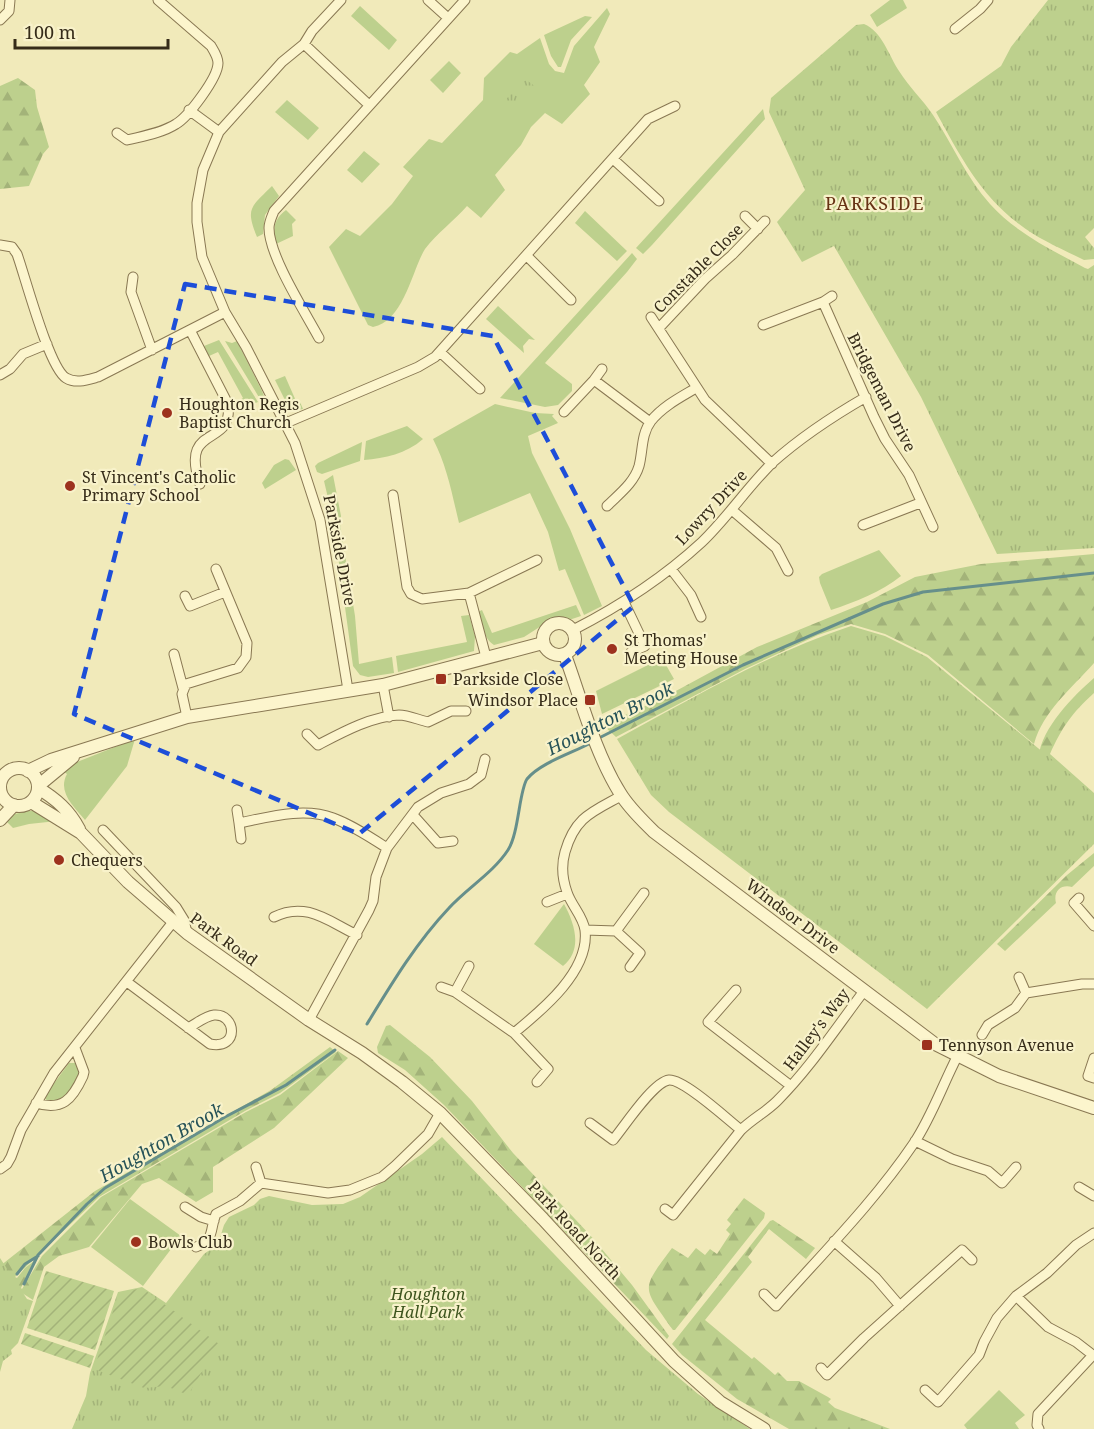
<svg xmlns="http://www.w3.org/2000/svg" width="1094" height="1429" font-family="'Noto Serif',serif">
<defs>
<pattern id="forest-firs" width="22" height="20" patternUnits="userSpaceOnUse" patternTransform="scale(1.5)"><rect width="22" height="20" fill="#bdd08d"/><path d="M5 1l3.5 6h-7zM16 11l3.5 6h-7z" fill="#a3b379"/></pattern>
<pattern id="park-tufts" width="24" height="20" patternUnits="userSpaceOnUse" patternTransform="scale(1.5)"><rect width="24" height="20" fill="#bdd08d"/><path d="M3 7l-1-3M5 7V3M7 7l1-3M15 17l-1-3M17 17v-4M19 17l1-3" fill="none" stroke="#a3b379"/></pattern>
<pattern id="garden-furrows" width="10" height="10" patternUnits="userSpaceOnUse" patternTransform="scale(1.5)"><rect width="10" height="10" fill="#bdd08d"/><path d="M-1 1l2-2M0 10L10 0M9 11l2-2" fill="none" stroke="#a3b379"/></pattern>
</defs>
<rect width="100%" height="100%" fill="#f1eaba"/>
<path fill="#bdd08d" d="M890,0H903L907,8L877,27L870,15Z
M360,6L397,40L389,50L351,16Z
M607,8L610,14L594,47L600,62L584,85L590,94L562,124L545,113L531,127L521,145L495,175L505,190L481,218L467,206C455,220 436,234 425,249C412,270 404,321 373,327L368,325L329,247L346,229L360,236L392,204L413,176L403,167L429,139L442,143L483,100L484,78L510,52L517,54L540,38L549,64L555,71L564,73L574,46Z
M585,16L592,17L571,40L561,67H558L551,56L544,35Z
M449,61L461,73L443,93L430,80Z
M287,100L319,128L308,140L275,112Z
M763,109L765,119L652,245L643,254L636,248Z
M364,151L380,164L362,183L347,170Z
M272,186L279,196L265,215L263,234L257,237C245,208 251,207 272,186Z
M286,210L296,220L292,224L293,236L276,244C273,229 273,220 286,210Z
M585,211L627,251L617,261L575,223Z
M632,253L637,259L627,272L545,363L572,384V391L558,405L545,407L500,398Z
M498,306L535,340L529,339L523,346L524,353L486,319Z
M219,340L258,402L240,409L236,403L243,398L218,352L209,356L204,346Z
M225,341L232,343L237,341L262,391L269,409L260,399Z
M285,376L296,401L300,402L303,409L297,410L289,408L275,380Z
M495,404L535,413L554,414L552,416L558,423L528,436L532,453L570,529L602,606L584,615L565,569L559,571L548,532L530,493L459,523C452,494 447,466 433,439Z
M407,426L423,439C406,454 385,458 364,460L366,441Z
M362,442L360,461L322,474L317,472L315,466L318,463Z
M285,459L289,460L296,470L265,489L262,483L274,465Z
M333,475L341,516L340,524L355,616L359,664L392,657L394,673L368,677L360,675L353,666L333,519L324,481Z
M879,550L901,576C881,592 855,602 831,610L820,583L819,577L822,574Z
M576,605L581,616L572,619H552L524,637L494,645C483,638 482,623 478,612L482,610L492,633Z
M469,615L475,636L474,651L398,672L396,656L467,642L461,616Z
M662,658L674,679L602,714L596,691Z
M135,739L127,766L85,820C74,807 57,792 67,774L63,771L77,762Z
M27,811H38L57,821L29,824L13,828L5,820L15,814Z
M564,904C575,924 583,950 563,966L534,944Z
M69,1063H77L81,1077L61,1103L50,1104L44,1097Z
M130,1199L181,1236L143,1286L91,1247Z
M999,1390L1025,1415L1015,1423L1019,1429H967L964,1425Z"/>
<path fill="url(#forest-firs)" d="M18,78L35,90L37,107L49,147L43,154L29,186L0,189V86Z
M1094,554V663C1072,688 1043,711 1034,744L928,655L885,634L851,624L818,635L745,669L616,737L603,725L663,698L757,647L867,602L915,577L981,564Z
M1094,678V693C1072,713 1062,727 1050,754L1094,793V801L1039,756C1041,729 1074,695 1094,678Z
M1094,853V866L1072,887C1061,884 1053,891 1056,903L1005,951L997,944L1067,875Z
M390,1025L430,1057L472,1101L513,1153L590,1235L632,1285L669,1336L667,1339L444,1105L405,1070L378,1053L377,1047L386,1026Z
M330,1047L336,1052L280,1093L245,1111L99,1197L15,1277L17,1278L25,1268L34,1261L21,1288L22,1289L42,1256L101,1197L246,1112L280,1095L338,1051L348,1058L274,1128L213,1167V1192L196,1202L159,1178L142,1184L89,1247L59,1256L44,1267L33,1300L22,1293L0,1266L95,1191L271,1090Z
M744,1198L765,1213L764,1218L675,1330H673C642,1286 640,1291 672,1248L688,1258L696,1248L705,1255L710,1249L717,1254L730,1234L726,1230L731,1224L727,1220Z
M773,1220L815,1248L806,1259L769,1229L748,1257L752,1262L705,1320L752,1359L754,1357L775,1375L778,1372L787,1381H799L828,1397L831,1399L828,1402L835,1408L890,1429H789L737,1399L682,1355L672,1344L770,1221Z"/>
<path fill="url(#park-tufts)" d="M1048,0H1094V228L1085,237L1094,248V259L1084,260C1062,249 1038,239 1019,224C980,195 959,154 936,112L1001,66L1011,47Z
M864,24C882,31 889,56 899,71C909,87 923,100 933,115C953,145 966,177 990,204C1016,233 1052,250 1085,268L1088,269L1094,265V548L997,554L921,397L834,246L802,262L777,222L805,190L769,112L771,98L856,25Z
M524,78L537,88L513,119L499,108Z
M851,626L885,636L927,657L1094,794V844L927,1009L669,812L651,795L617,739C693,698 769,653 851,626Z
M442,1137L646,1350L698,1394L750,1429H72L86,1396L90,1373L118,1292L142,1287L166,1303L204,1254L218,1244L224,1225L229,1217L254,1205L260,1199L269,1196L312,1205L343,1204L360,1197L422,1154Z
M0,1258L27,1299L33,1301L18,1343L11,1350L12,1354L3,1361L0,1372Z"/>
<path fill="url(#garden-furrows)" d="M46,1271L114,1291L95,1350L27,1328Z
M142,1288L219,1344L188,1395L166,1386L144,1388L94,1369L119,1293Z
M25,1333L94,1356L90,1368L21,1344Z"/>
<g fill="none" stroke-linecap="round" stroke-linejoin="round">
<path stroke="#668f8b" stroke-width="3" d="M599,738L743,665L883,604L923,592L1094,573
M367,1024C392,983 416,943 449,908C467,888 493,873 508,850C519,833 519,791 527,779C540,763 572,753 591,743
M17,1274L25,1264L38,1256
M24,1284L38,1255L87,1204L105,1188L225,1117L286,1085L335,1050"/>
<g stroke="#897853" stroke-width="11">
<path id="minor" d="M341,0L312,31L304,44L282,62L219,132L203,170L197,203V222L202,257L225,312L246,347L295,443L320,520L348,690
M428,0L448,18
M0,20L9,11L10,0
M955,29L980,9L988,0
M304,44L369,105
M189,110L219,132
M117,133L127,140C143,136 162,133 176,124C188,117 218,78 218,63C218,57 214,51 211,46L158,0
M613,159L659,201
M745,216L758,229
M0,245L12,247L17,254C25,276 49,368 66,378C76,384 87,380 98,377L225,312
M527,256L571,300
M133,277L131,292L152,350
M823,302L874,417L885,439L909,475L933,527
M651,317L705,400L772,464
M763,325L823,302L832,296
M659,328L705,279L732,255L765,221
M190,330L228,404C234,449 179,422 200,484
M319,338C305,312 269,256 269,228C269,222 272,216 274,211L465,0
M440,352L480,389
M0,375L10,369L23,354L47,344
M594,380L602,369
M564,412L594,380L650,422
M286,423L418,367L435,357L648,119L675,106
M393,495L407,587L411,594L422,599L469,593L537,560
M607,506C619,494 634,483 639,466C643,451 641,434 651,421C663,406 681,397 696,388
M732,510L776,548L788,571
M863,525L920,503
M671,569L691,595L701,617
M469,593L486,657
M185,596L190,606L225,592
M624,602L645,646L631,652
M573,630C620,606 663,578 702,542C727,518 747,488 772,463C801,437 833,416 866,397
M174,654L183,688
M383,685L389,717
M187,717L182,694L186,684L238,668L246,657L247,643L216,569
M307,734L318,745C341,733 372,716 399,715C408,715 419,720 428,722L451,711H466
M237,810L239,823
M413,815L438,843L453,841
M103,830L176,907L184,920L187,933
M241,839L239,823C269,817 304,807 333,818C352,825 370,837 387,848
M1079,898L1074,903L1094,926
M547,902L567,894
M274,917C306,901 328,921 357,935
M585,930L616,931L640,953L630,967
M616,931L644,893
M1019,977L1026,993
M127,982L210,1044C240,1050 236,1013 214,1015C205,1016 196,1024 188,1028
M441,987L455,992L514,1033L548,1069L537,1082
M736,990L708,1022L791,1086
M455,992L469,966
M309,1020L369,910L373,901L376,877L387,848L418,807L441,793L469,784L481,775L485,759
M514,1033C542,1010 590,971 585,930C583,916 571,905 567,892C562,878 561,866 565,852C575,817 592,812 621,796
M982,1035L988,1025L1015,1008L1026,993L1082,984H1094
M1094,1058L1088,1076L1094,1078
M36,1103C62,1111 72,1100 83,1076L84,1072L75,1048
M590,1123L613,1140C624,1127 653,1082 669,1080C684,1079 727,1119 741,1130
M915,1141L952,1159L988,1171L1002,1183L1016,1167
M256,1167L261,1183
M0,1169L7,1164L11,1157L21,1130L54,1073L173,922
M1079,1187L1094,1196
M185,1207L201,1217L214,1221
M665,1209L673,1215L741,1130C752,1119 766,1112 777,1101C810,1068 836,1028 864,991
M834,1241L876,1278L900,1306
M196,1247C216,1239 209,1230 216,1214L240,1201L261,1183L328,1193L350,1190L382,1177L395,1166L428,1134L440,1113
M764,1294L776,1306C823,1253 874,1202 914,1143C931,1118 943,1084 957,1057
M1016,1296L1048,1327L1076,1342L1094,1356
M821,1368L827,1375L864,1338L962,1250L972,1260
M925,1390L938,1402L979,1355L984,1342L997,1318L1016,1296L1047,1273L1076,1245L1094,1233
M1039,1429L1037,1425L1038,1414L1093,1355"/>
</g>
<g stroke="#897853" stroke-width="14">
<path id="tertiary" d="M543 639a16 16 0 1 1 32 0a16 16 0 1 1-32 0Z
M565,655C581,699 595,753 620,793C629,808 642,820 654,832L935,1044L999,1076L1094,1108
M0 787a19 19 0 1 1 38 0a19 19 0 1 1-38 0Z
M28,771L51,760L187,717L383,685L543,643
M38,786L73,757
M38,788C56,799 69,810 79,829
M31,802L81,833L128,882L187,933L309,1020L362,1053L402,1082L440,1113L543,1219L674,1361L720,1402L764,1429
M0,820L14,805"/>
</g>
<use href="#minor" stroke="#fcf5cd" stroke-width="9"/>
<use href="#tertiary" stroke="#fcf5cd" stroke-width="12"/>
</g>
<path fill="none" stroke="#1d4ed8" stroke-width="4.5" stroke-dasharray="12 8" stroke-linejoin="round" d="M185,284L493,336L634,606L359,834L74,714Z"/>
<g fill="#9d321e" stroke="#f8f2ca" stroke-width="2">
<circle cx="167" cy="413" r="6"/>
<circle cx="70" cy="486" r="6"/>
<circle cx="612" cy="649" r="6"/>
<rect x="435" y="673" width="12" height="12" rx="3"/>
<rect x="584" y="694" width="12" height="12" rx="3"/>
<circle cx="59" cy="860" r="6"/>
<rect x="921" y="1039" width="12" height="12" rx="3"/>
<circle cx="136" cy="1242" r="6"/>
</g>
<g text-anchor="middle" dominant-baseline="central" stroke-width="4.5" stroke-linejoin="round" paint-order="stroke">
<g font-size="16" fill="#362c19" stroke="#f8f2ca">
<text transform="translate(698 268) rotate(-45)">Constable Close</text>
<text transform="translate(882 392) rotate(63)">Bridgeman Drive</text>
<text transform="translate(711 507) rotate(-47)">Lowry Drive</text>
<text transform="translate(340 550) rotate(79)">Parkside Drive</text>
<text transform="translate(793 916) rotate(37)">Windsor Drive</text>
<text transform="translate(224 939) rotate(36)">Park Road</text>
<text transform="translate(816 1029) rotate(-53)">Halley's Way</text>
<text transform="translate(575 1230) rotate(47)">Park Road North</text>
</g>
<g font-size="16" fill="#362c19" stroke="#f8f2ca" text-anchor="start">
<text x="179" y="404">Houghton Regis<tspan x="179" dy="18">Baptist Church</tspan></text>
<text x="82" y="477">St Vincent's Catholic<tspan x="82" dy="18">Primary School</tspan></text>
<text x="624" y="640">St Thomas'<tspan x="624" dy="18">Meeting House</tspan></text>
<text x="453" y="679">Parkside Close</text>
<text x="578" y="700" text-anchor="end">Windsor Place</text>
<text x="71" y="860">Chequers</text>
<text x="939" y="1045">Tennyson Avenue</text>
<text x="148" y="1242">Bowls Club</text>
</g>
<g font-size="16" font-style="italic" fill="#3e551e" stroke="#f8f2ca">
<text x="428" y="1294">Houghton<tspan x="428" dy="18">Hall Park</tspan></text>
</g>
<g font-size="18" letter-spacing="1.5" fill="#673315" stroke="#f8f2ca">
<text x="875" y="203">PARKSIDE</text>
</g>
<g font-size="18" font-style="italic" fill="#275358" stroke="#f8f2ca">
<text transform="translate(610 718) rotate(-27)">Houghton Brook</text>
<text transform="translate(161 1142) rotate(-30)">Houghton Brook</text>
</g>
</g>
<path d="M15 39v9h153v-9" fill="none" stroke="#362c19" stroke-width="3"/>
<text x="24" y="39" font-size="18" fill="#362c19" stroke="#f8f2ca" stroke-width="4.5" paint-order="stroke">100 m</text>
</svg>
